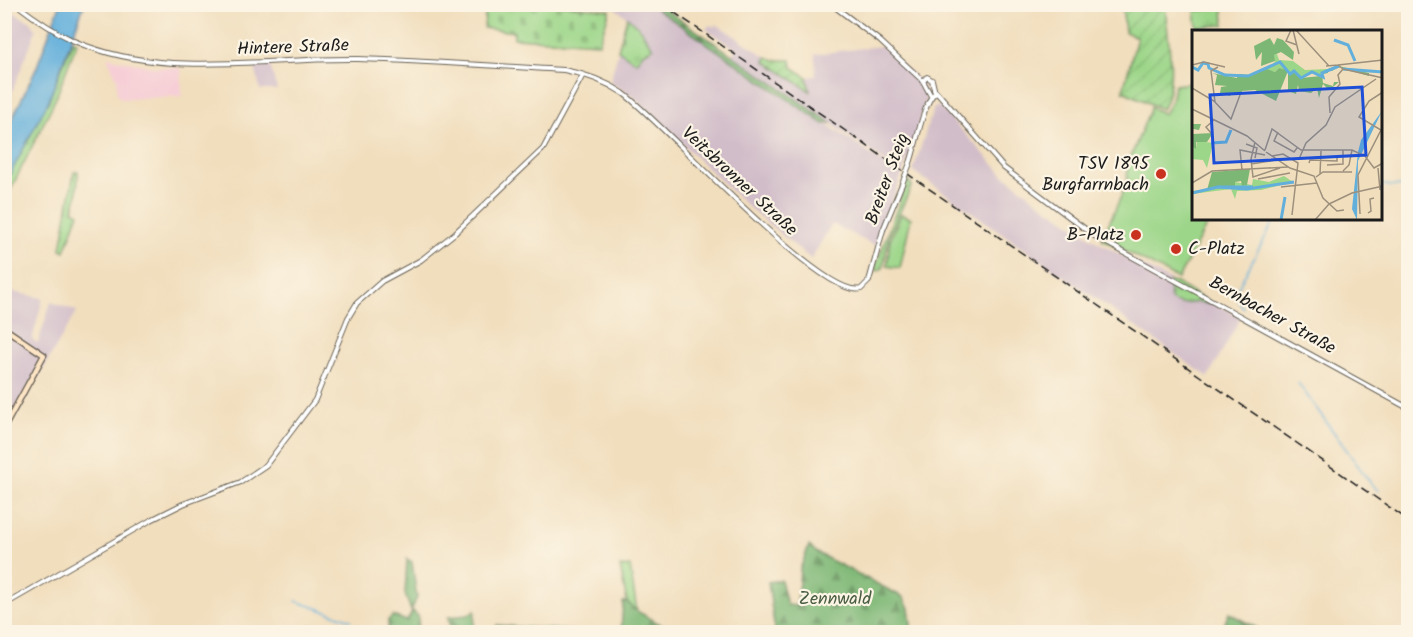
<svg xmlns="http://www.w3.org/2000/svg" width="1413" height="637" font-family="Kalam,sans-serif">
<defs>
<pattern id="grass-tufts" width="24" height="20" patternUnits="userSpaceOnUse" patternTransform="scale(1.5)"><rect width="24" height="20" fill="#9cd689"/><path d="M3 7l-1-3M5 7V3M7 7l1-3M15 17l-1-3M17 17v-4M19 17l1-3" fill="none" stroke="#86b776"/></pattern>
<pattern id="forest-firs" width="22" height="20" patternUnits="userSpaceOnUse" patternTransform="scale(1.5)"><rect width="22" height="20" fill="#7db775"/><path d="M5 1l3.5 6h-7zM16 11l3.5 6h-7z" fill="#66945f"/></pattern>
<pattern id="cemetery-stones" width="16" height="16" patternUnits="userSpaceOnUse" patternTransform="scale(1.5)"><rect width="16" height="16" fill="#9cd689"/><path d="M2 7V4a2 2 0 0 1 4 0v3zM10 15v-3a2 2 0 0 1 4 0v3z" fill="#86b776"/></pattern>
<pattern id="garden-furrows" width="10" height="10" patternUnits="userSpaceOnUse" patternTransform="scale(1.5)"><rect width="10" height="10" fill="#9cd689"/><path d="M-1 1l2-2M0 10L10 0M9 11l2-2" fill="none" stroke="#86b776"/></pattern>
</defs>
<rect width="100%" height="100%" fill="#fcf5e5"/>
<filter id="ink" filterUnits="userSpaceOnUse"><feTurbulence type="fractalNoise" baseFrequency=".0167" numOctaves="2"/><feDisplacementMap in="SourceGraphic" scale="12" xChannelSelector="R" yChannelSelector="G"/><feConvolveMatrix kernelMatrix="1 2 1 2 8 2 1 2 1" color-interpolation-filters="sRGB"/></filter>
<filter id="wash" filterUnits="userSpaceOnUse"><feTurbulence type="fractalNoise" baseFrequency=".008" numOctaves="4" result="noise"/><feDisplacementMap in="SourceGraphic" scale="24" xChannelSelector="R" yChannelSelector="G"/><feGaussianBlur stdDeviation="1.35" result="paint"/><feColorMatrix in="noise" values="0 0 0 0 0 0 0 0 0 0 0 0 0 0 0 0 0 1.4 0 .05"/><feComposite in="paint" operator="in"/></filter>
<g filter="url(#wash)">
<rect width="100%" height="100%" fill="#f1debd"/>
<path fill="#f6cfd6" d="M107,57L152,67L181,68L182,96L121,99L117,94V79Z"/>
<path fill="#d1bdc9" d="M651,4L895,171H899L732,55L736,49L706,29L710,25L714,27L716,24L767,57L765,60L810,90L807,77L816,76L815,54L881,46L921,82L927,95L914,142L875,246L832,224L811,259L748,207L635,98L610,82L627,17L616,9L618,5Z
M6,9L31,22L36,30L5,110Z
M270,65L277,90H260L255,66Z
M939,106L1003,174L1040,203L1099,243L1241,317L1208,377L913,171L931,116L934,108Z
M8,291L43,298L32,340L38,343L51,302L77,311L5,434L4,302Z"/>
<path fill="url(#grass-tufts)" stroke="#5c7952" stroke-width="1.5" d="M1223,7L1224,25L1197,27L1195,11Z
M627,17L638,26L653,48L643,53L636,62L618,50Z
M73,40L77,42L76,45L55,100L5,201V184L49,100Z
M74,172H78L77,196L73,210L79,213L65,251L61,249Z
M907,180L912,185L889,236L883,268L877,271L875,268Z
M1169,282L1176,283L1209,302L1208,304C1195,298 1183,309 1171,300Z
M630,566L637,611L627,602L620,567Z"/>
<path fill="url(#forest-firs)" stroke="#4c6a48" stroke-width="1.5" d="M651,5H659L831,123L824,124Z
M809,546L819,554L903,597L909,608L912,632H775L768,582L781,580L787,605L797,606L800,569Z
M407,559L412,562L417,598L411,611L405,594Z
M623,602H627L637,611L670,630L688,632H621Z
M475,610L474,630L494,632L497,625L587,632H451L448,617L468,615Z
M413,611L418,616L419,632H388V620L393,616L407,621Z
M1229,613L1264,632H1221Z"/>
<path fill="url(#cemetery-stones)" stroke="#5c7952" stroke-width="1.5" d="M555,4L610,10L599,43L514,38V32L484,28L486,5Z"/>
<path fill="#9cd689" stroke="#5c7952" stroke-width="1.5" d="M1194,83V219H1210L1178,279L1102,239L1127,183L1128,164L1151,107L1164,114L1171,102L1174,85Z
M901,214L911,218L900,268L887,266L890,240Z"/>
<path fill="url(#garden-furrows)" stroke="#5c7952" stroke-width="1.5" d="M1122,5H1165C1167,33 1178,85 1162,109L1123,91L1137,37L1125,32Z
M767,57L775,60H791L792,67L807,77L810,91L765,61Z"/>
<path fill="#62afdb" stroke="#3f667c" stroke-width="1.5" d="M60,5H84L49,100L5,184V134L36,69Z"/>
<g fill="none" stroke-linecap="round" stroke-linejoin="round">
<path stroke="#62afdb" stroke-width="1.5" d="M1382,185L1408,187
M1243,308L1234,295L1275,219
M1298,383L1372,485L1379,491
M296,601L351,620"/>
</g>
</g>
<g filter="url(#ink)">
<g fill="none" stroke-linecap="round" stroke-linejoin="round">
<g stroke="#676054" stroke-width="6">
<path id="tertiary" d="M16,4C34,18 53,31 74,41C164,80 264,57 358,59C427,61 495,66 564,70C585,74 605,81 623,93C662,121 822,301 861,289L869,281L883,230L902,184
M831,4L880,41L923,81
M936,91L1004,168L1096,237L1408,408
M910,163C916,147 923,102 935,93L932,80L927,77L923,81L931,96
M4,605L151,520L183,504L241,482L266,465L315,400L348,318L357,303L382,281L421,260L455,233L543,149L583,75"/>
</g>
<g stroke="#676054" stroke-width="7">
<path id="secondary" d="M4,328L44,355L4,428"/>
</g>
<use href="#tertiary" stroke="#fff" stroke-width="4"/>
<use href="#secondary" stroke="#fde5c5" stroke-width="4.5"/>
<path stroke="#1c1c1c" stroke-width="1.5" stroke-dasharray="9 4.5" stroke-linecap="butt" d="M662,4L1408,520"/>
<g stroke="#676054" stroke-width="6" stroke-linecap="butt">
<path id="tertiary-bridge" d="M902,184L910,163"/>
</g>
<use href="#tertiary-bridge" stroke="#fff" stroke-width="4"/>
</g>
</g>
<g fill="#c8321e" stroke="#fcf5e5" stroke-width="2">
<circle cx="1161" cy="174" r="6"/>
<circle cx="1136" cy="235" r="6"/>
<circle cx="1176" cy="249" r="6"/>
</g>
<g text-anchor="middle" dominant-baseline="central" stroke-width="4.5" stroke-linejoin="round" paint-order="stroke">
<g font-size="18" fill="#1c1c1c" stroke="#fcf5e5">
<text transform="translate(293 48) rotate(-2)">Hintere Straße</text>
<text transform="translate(888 179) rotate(-70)">Breiter Steig</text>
<text transform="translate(739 182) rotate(43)">Veitsbronner Straße</text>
<text transform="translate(1272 316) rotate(29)">Bernbacher Straße</text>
</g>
<g font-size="18" fill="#1c1c1c" stroke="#fcf5e5" text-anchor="end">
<text x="1149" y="164">TSV 1895<tspan x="1149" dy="21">Burgfarrnbach</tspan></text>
<text x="1124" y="235">B-Platz</text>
<text x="1188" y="249" text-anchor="start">C-Platz</text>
</g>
<g font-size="18" fill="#495d42" stroke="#fcf5e5">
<text x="835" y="599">Zennwald</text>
</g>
</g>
<g transform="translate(1192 30)">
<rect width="190" height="190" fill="#f1debd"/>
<path d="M85,24L87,30L101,31L113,40L136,39L129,46L122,42L109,48L87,38L83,42L72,40L83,32L81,25ZM5,111L21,113L15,138L11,130L0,129V116L4,118ZM92,146L101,152L69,160L45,161L43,169L39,159L0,164V161L31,158L43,152L60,155L61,149L77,152Z" fill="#9cd689"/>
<path d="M78,8L82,15L85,8L91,10L102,22L101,30L89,22L82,25L83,31L69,36L70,22L64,30L62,16ZM146,36L177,43V46L146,37L140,41L136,40V43L130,44L131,53L141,56L142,52H147L137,60L131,54L127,68L125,58L119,63L107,61L106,55L104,64L96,61V41L84,71L63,60L50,61L49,65L40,63L38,66L28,63L29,57L35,56L23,55L25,45L20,43L45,48V44L60,45L72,38L83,42L87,38L97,41L99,44L102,40L109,48L129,46V43L136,39ZM0,94H9L7,100L1,99V104L21,103L15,112H4V119L0,116ZM58,139L55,155L50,156L49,151L43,152V156L15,160L20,142Z" fill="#7db775"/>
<path d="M190,81L166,131L165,190L160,179L166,122L169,110Z" fill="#62afdb"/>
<path fill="none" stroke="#62afdb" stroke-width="3" d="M142,10L156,15L163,31M0,37L6,40L11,33L16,34L17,38L33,45L56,46L88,32L98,44L102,41L109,48L120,42L131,47L130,43L147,36M151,39L191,42M19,113L34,112L39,100M25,157L55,159L102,152M0,163L26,157H61M89,190L93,167"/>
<path fill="none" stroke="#9c907d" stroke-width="1.5" d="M99,0L94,11L105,15M101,0L107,24M104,0L137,36M0,35L12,32L33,37M146,35L191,30M134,36L146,35L151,39M151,39L191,48M0,58L22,71L39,89L48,65M23,72L19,41L26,37M0,79L55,106L73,121M138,83L137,67L148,54L146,45L151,39M86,102L82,111L102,122L105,118M19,103L14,97L22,90M63,112L59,129L61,147L88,138M54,114L65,118L63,128M73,120L80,99L109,120H160L173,126L182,138L191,133M74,122L98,138L122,146L131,168L145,181L152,180M80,126L91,124L106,133L100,185M107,129L114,113L134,95L143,77L184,49M117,133L118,130L145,131V126M59,134L84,130M135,135L151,134V120M186,138L188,160M50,140L48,120L73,125M151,141L157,135L160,120M128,144L129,121M124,147L131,142H160M66,149L98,143M0,153L20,141L96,137M89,157L125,153M137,174L160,163L191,156M176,183L179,181L178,169L182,168M168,184L166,145L189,100L167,87L177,71L191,62M12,190H36M123,190L137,174"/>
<path fill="#1d4ed8" fill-opacity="0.15" stroke="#1d4ed8" stroke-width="3" d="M170,57L174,125L22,133L18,65Z"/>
<rect width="190" height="190" fill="none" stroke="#1c1c1c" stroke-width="3"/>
</g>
<rect width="1413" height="637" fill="none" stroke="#fcf5e5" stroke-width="24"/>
</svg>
